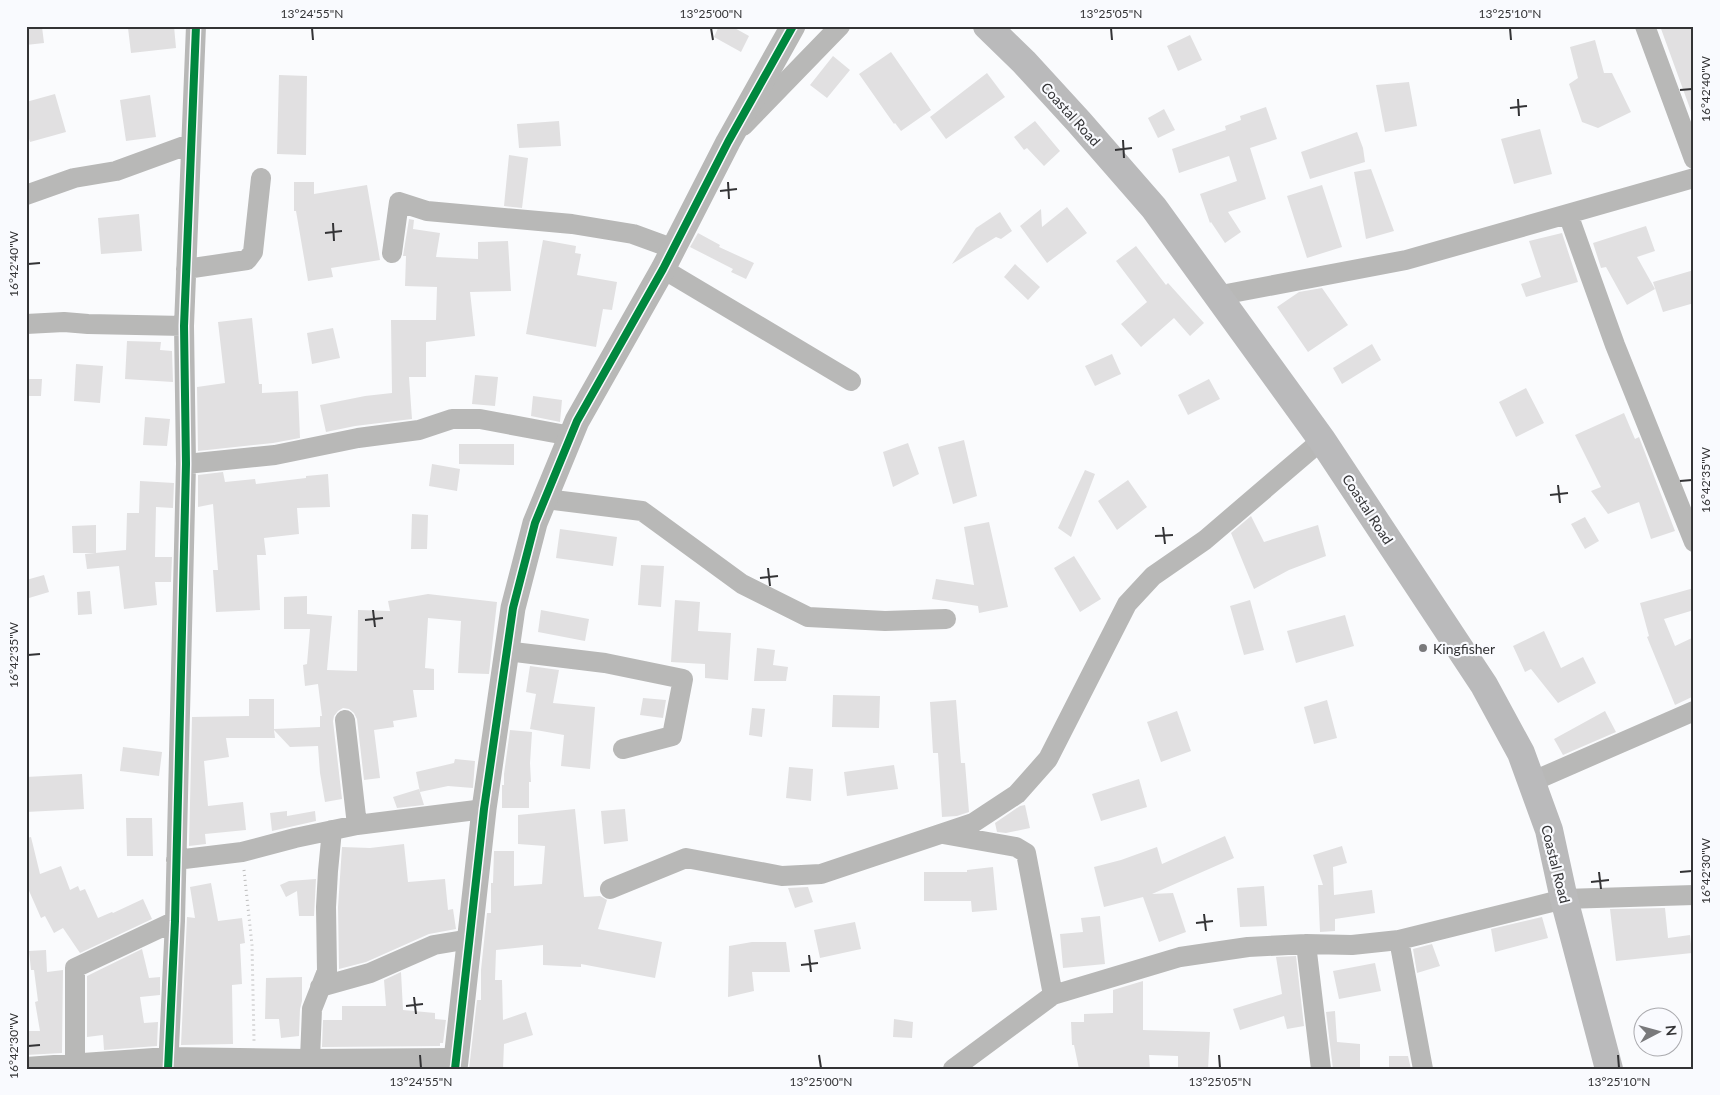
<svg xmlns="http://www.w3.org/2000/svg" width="1720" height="1095" font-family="Lato,sans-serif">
<rect width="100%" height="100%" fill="#fafbfd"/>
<path fill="#e1e0e1" d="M142,26H174L176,48L131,53L128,28Z
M719,26H731L749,36L741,52L714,37Z
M1660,26H1694V114H1692Z
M42,27L44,43L26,45V29Z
M1190,35L1202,60L1178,71L1167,46Z
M1595,40L1604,73H1612L1631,112L1598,128L1582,122L1569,84L1578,78L1570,47Z
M891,52L931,110L901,131L895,123L894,124L859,74Z
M833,56L850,70L827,98L810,85Z
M987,73L1005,97L946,139L930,117Z
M279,75L307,76L306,155L277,154Z
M1409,82L1417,126L1385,132L1376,85Z
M55,94L66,132L30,142L26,129V102Z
M150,95L156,137L126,141L120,100Z
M1266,107L1277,139L1250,148L1266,199L1228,212L1241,232L1225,243L1211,222L1210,223L1200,194L1237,181L1229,156L1179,173L1172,149L1226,130L1225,126L1241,120L1240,116Z
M1164,109L1175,130L1158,138L1148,118Z
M559,121L561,146L519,148L517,124Z
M1035,121L1060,151L1044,166L1027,148L1024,150L1014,137Z
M1540,129L1552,174L1514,184L1501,139Z
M1357,132L1363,148L1365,162L1310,179L1301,152Z
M509,155L528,158L522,208L504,206Z
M1371,169L1394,231L1366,239L1354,172Z
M294,182H314V194L367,185L380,260L331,268L333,277L308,281L296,211H294Z
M1322,185L1342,247L1307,258L1287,196Z
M1067,207L1087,233L1047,263L1020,226L1041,209L1042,227Z
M1000,212L1012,231L1001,239L996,237L952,264L976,228Z
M139,214L142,251L101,254L98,218Z
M409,219L414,220L413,229L440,233L436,257L478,259V242L508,241L511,291L470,292L475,336L426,342V377H409L412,419L355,426L326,432L320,405L365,396L392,393L391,320H436L437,287L405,286L406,256H403Z
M1646,226L1655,251L1637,257L1655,289L1627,305L1606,267L1601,268L1593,243Z
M698,233L720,245L719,247L754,263L746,279L731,272L733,269L690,247Z
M1562,233L1578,282L1526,297L1521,284L1541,277L1529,241Z
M543,240L576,246L575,253L581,254L577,275L617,282L612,310L603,309L596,347L526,334Z
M1136,246L1166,285L1168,283L1204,323L1190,336L1174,318L1141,347L1121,324L1147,302L1116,261Z
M1015,264L1040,287L1028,300L1004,277Z
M1694,270V303L1663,312L1653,282Z
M1322,288L1348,325L1308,352L1277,307L1299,292Z
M252,318L259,384H262V393L298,391L300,438L273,443L198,451L197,387L225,383L218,322Z
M333,328L340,358L312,364L307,333Z
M127,341L161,342L160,350L172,351L173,382L125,379Z
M1372,344L1381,360L1342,384L1333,368Z
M1112,354L1121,374L1095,386L1085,366Z
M76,364L103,366L100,403L74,401Z
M475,375L498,377L495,406L472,404Z
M26,379H42L41,396H26Z
M1209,379L1220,399L1188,415L1178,395Z
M1526,388L1544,423L1516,437L1499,402Z
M533,396L562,400L560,422L531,416Z
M1624,413L1635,439L1639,437L1675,531L1651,539L1639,502L1608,514L1591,491L1601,487L1575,435Z
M145,417L170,419L167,446L143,445Z
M964,440L977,496L953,504L938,447Z
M908,443L919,474L893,487L883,452Z
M459,444H514V465L459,464Z
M432,464L460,469L457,491L429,486Z
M1085,470L1095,474L1071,537L1058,528Z
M223,472L225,482L255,479L256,484L306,478V476L328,474L330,507L297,508L299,534L264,538L266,555H257L260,610L216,612L213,570H218L213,504L198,507V475Z
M1128,480L1147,507L1117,530L1098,501Z
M140,481L174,483L173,508L156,507L155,557H172L171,582H155L157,605L124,609L119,566L87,569L85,554L126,550L127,513H139Z
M412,514L428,515L427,549H411Z
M1251,516L1264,542L1318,525L1326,556L1289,570L1254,589L1231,533Z
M1585,517L1599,541L1585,549L1571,524Z
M989,522L1008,607L979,613L978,606L932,599L936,579L974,585L964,527Z
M96,525V553H73L72,526Z
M560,529L617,537L613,566L556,558Z
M1074,556L1101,599L1080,612L1054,568Z
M641,565L664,566L661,607L638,605Z
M44,575L49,592L29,598L26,589V580Z
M1694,588V610L1664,619L1675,646L1694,637V696L1675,705L1647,637L1649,636L1640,603Z
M90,591L92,614L78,615L77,592Z
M428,594L497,602L489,674L458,673L461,621L428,618L425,668L434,669V690H413L417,717L393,721L394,727L374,730L380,778L364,780L357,719L354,713L349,709L343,708L338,711L334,716L333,721L342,799L325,802L320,773L318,746L290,747L274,730L275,738H226L229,757L204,761L208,806L243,802L246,830L205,834L206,844L189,846L192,717L249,716V699H274V729L320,727V716H322L318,684L305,686L303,665L307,664L310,629H284V597L307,596V614L332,616L327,670L357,671L358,610L390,611L388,601Z
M675,600L700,602L698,631L731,633L728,680L705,678V664L671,662Z
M1250,600L1264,650L1244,655L1230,606Z
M541,610L589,619L585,641L538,632Z
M1345,615L1354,646L1296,663L1287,631Z
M1544,631L1561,668L1583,657L1596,683L1558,703L1531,669L1525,672L1513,646Z
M757,648L775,650L773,665L788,667L786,681H754Z
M530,666L559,670L553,703L595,707L590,769L561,766L564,735L530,729L536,694L526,692Z
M833,695L880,696L879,728L832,727Z
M643,698L666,700L663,718L640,715Z
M956,700L961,763H965L969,812L957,816L942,817L938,753H933L930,702Z
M1327,700L1337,738L1314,744L1304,707Z
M752,708L765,709L762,737L749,735Z
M1177,711L1191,751L1161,762L1147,722Z
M1605,711L1616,732L1563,755L1554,739Z
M510,730L532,732L530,763L531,782H529V808H502V785H504V774Z
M123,747L162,752L159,776L120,771Z
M455,759L475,761L473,788L448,786L420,792L416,772L454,763Z
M894,765L898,789L847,796L844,772Z
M789,767L813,769L811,801L786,798Z
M82,774L84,809L26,812V777Z
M1139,779L1147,807L1101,821L1092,794Z
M419,789L424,805L397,808L393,797Z
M1025,805L1030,828L1006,833L997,832L995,823L1020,806Z
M575,809L584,897L600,896L607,900L598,929L662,942L655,978L581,964V967L543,965V945L496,950L495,980H502L503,1020L526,1012L533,1035L504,1044L503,1069H469L477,1000H481V970L487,913H491V883H493L494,851H514V886L542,884L545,846L518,844V815Z
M625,809L628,841L604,844L601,811Z
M287,811V816L315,811L316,821L272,831L270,813Z
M126,818H152L153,856H127Z
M1225,836L1234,858L1152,894L1173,893L1186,932L1159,942L1143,897L1104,907L1094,867L1121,860L1157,847L1162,864Z
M31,837L40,874L61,866L70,890L78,886L80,891L85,889L98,918L112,912L113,913L143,899L152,919L80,953L63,928L54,933L45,916L41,918L26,884V838Z
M404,844L408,882L445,879L448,910L453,909L456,929L429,934L366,962L339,969L338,907L342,847L370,848Z
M1342,846L1347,863L1333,867L1334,895L1372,890L1375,913L1335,919V931L1320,932L1318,885H1323L1313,855Z
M993,867L997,910L972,912L971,901H924V872H967V870Z
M316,879L314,916H299L297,891L286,897L280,885L289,881Z
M211,883L218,921L242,918L245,943L240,944L242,984L232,985L233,1044L181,1045L187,917L195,918L190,887Z
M1264,886L1267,926L1240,927L1237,888Z
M808,887L813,902L795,908L788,888Z
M1665,908L1668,938L1690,935L1692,953L1616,961L1610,909Z
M1100,916L1105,964L1063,968L1060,934L1083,932L1081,918Z
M1542,917L1548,938L1495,952L1491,929Z
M855,922L861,949L820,958L814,930Z
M752,942H786L790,972H752L754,991L728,997L729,946Z
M1432,944L1440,966L1417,973L1413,949Z
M142,949L149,978L160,977V995L140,997L144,1023L158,1022L157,1046L104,1050L103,1035L87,1037V976Z
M46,950L47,972L63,970L62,1053L26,1055V1031H40L35,1002L38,1001L34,970H31L29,951Z
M1296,956L1304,1026L1287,1029L1284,1016L1240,1030L1233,1009L1282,994L1276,957Z
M1375,963L1381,991L1339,999L1333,971Z
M401,972L403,1010L435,1013V1019L446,1020L443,1043H440V1046L322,1047L323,1020H342V1006H386L384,980Z
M302,977V1001L300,1009L299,1036L281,1038L279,1019H265L266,978Z
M1143,981V1030L1210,1032L1208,1069H1178V1056L1149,1055L1150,1069H1079L1074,1045H1072L1071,1022H1084V1014L1113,1013V990Z
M1335,1011L1337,1042L1360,1044V1069H1333L1326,1012Z
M894,1019L913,1022L912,1038L893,1037Z
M1389,1056H1408L1411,1069H1389Z"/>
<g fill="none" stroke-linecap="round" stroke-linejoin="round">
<path stroke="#bebebe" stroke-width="3" stroke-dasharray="1 4" stroke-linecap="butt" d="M244,870L252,945L254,1041"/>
<path stroke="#b8b8b7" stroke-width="20" d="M1645,26L1694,159
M743,126L840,26
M26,195L74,178L116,171L190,144
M1568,214L1615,345L1694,542
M392,253L399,202L427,211L572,224L633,234L674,249
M186,269L247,260L253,252L261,178
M663,269L851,381
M1216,296L1406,260L1694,178
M26,324L64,322L88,324L184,326
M186,464L275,455L358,438L419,430L452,419H480L571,436
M546,499L642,511L742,584L808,617L885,621L946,619
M506,651L605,663L683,679L672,736L623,749
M345,720L357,825
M1531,782L1694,711
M943,834L1016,847L1026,853L1053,995
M176,860L242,852L295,838L357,825L484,809
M610,889L686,858L782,876L821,874L973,823L1017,794L1048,759L1127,604L1153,576L1205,540L1322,440
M1399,940L1423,1069
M1306,944L1321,1069
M320,987L370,973L434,945L470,939
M310,1059L312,1009L327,971L326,907L328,871L332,830
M75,1063V968L175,921
M26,1067L168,1057L307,1059L457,1058
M168,1069L175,921L186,464L184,326L196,26
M953,1069L1053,995L1180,957L1248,947L1306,944L1352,945L1399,940L1564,899L1694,895"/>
<path stroke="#b8b8b7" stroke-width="25" d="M455,1069L484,809L513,608L535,523L577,421L663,269L728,142L793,26"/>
<path stroke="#bababb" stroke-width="28" d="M987,26L1024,62L1079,122L1154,208L1322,440L1484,685L1521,753L1549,830L1564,899L1609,1069"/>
<g stroke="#f9fafe" stroke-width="11">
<path id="cycleway" d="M168,1069L175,921L186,464L184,326L196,26
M455,1069L484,809L513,608L535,523L577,421L663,269L728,142L793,26"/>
</g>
<use href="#cycleway" stroke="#00873e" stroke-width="8"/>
</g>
<path fill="none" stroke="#333335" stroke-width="2" d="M312,28L313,40M711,28L713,40M1111,28L1112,40M1510,28L1511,40M1680,90L1692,89M1518,99L1519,116M1510,108L1527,106M1123,140L1124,158M1115,150L1132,148M728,182L729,199M720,191L737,189M333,223L334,241M325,233L342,231M28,264L40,263M1680,481L1692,480M1558,485L1560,503M1550,495L1568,493M1163,527L1165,544M1155,536L1173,535M768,568L770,586M760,578L778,576M373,610L375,627M365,620L383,618M28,655L40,654M1599,872L1601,889M1680,872L1692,871M1591,882L1609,880M1204,914L1206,931M1196,923L1213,921M809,955L811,972M801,965L818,963M414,997L416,1014M406,1006L423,1004M28,1046L40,1045M420,1055L421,1068M819,1055L821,1068M1219,1055L1220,1068M1618,1055L1619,1068"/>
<circle fill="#79797b" stroke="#f9fafe" stroke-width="2" cx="1423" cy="648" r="5"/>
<g text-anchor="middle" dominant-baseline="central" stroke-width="4.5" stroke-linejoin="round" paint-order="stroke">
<g font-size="14" fill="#333335" stroke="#f9fafe">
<text transform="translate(1071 114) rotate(48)">Coastal Road</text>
<text transform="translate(1368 509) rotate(57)">Coastal Road</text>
<text transform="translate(1556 864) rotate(76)">Coastal Road</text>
</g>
<g font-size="14" fill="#333335" stroke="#f9fafe" text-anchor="start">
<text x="1433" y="648">Kingfisher</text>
</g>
</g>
<rect width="1720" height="1095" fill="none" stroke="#f9fafe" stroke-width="55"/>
<g transform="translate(1658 1032) rotate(84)"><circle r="24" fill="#f9fafe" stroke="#aaaaae"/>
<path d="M0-4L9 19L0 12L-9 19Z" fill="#79797b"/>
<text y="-8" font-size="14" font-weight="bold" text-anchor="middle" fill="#333335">N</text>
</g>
<rect x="28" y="28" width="1664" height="1040" fill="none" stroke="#333335" stroke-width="2"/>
<g font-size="12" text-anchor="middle" fill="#333335">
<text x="312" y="18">13°24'55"N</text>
<text x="711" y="18">13°25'00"N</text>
<text x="1111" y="18">13°25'05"N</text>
<text x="1510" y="18">13°25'10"N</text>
<text transform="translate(1706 89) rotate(-90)" y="4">16°42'40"W</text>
<text transform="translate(14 264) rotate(-90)" y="4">16°42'40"W</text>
<text transform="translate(1706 480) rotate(-90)" y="4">16°42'35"W</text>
<text transform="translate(14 655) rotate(-90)" y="4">16°42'35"W</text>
<text transform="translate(1706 871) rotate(-90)" y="4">16°42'30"W</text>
<text transform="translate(14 1046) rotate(-90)" y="4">16°42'30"W</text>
<text x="421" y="1086">13°24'55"N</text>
<text x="821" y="1086">13°25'00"N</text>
<text x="1220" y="1086">13°25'05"N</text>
<text x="1619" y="1086">13°25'10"N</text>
</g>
</svg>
